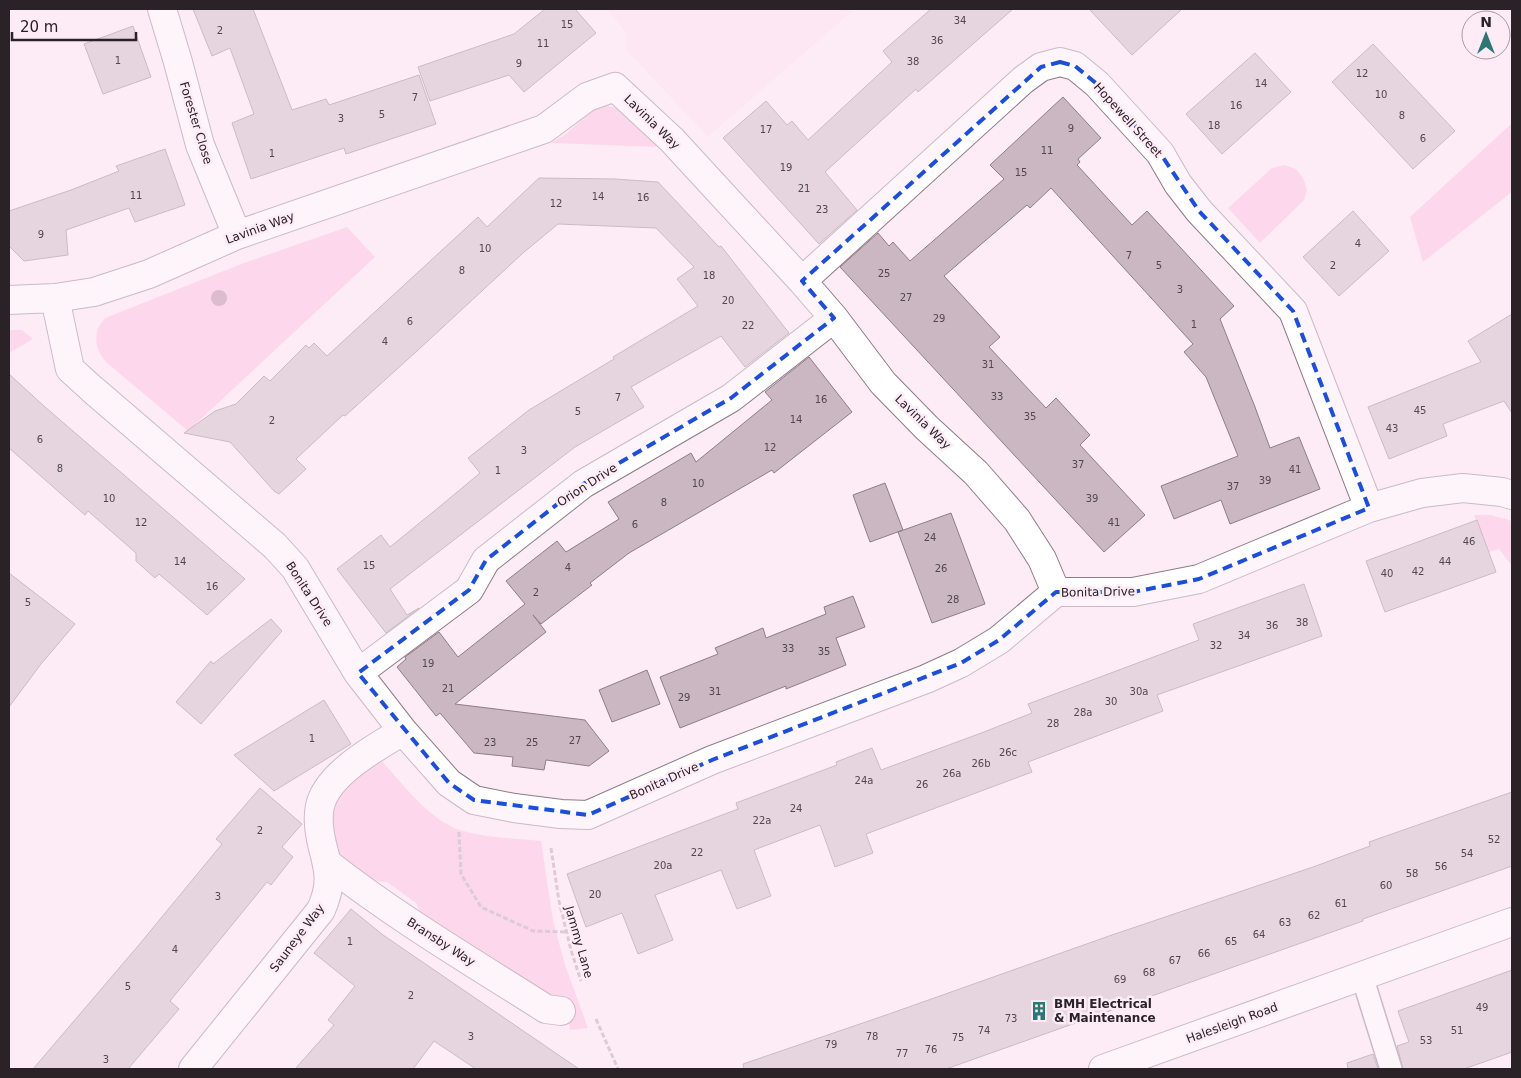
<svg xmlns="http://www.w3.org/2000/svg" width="1521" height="1078" font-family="'DejaVu Sans',sans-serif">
<rect width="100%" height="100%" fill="#fdecf5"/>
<path fill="#fde1f0" d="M606,9H855L708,137L627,51L626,33Z"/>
<path fill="#fcbee2" d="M605,105C628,109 643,131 657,147L551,143L566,134L596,107Z
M1512,123V192L1423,262L1410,217Z
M1284,165L1296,169L1303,178L1307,190L1304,200L1260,243L1228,208L1272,168Z
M347,227L375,257L188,431L107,363C94,349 92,332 105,318L244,263Z
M9,330H22L33,339L9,353Z
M1474,515H1491L1512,521V566L1499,549L1489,552Z
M380,759C401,782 428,818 457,829C484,838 513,838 541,841L553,920L565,965L588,1028L570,1030L565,1007L421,914L416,903L387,882L374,881L343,859L335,847L331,817L335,801L342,790L354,777Z"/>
<path fill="#cbb7c2" stroke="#8f7c87" d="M193,9H253L292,110L326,99L329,105L419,75L436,124L346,154L344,148L251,179L232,123L254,114L230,48L212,56Z
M545,9H575L596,33L524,92L509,75L430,101L418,67L514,34Z
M931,9H1013L918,92L916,89L825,172L857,210L819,244L723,138L766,101L787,125L792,121L808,140L892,62L883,51Z
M1089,9H1182L1132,55Z
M133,26L151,77L103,94L84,44Z
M1373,44L1455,131L1413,169L1332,82Z
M1255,53L1291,92L1222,154L1186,114Z
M1063,97L1101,138L1078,159L1080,162L1077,165L1132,225L1147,211L1234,306L1220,319L1255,407L1270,448L1299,437L1320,489L1230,524L1221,500L1174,519L1161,486L1238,456L1206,377L1184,352L1193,344L1051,188L1030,208L1027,205L944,276L1000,337L989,347L1046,408L1056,398L1090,435L1080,445L1145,515L1104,552L840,267L878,233L889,246L893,242L910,261L1004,179L990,165Z
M165,149L185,205L135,222L129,208L66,230L68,255L24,261L9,246V211L71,190L119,171L116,166Z
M539,178L615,179L658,182L719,247L721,246L789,333L745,367L721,336L631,387L644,407L575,447L390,589L407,615L419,608L386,633L337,569L381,535L390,547L438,508L480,473L468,458L529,410L614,359L613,357L698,306L677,279L694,267L656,228L558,224L523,253L417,351L345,416L343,415L296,459L306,469L279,494L274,491L230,442L184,433L215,411L236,404L264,376L270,381L306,345L309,348L314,343L327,356L478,217L487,227Z
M1353,211L1389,251L1339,296L1303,257Z
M1512,314V413L1504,401L1443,424L1447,436L1389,459L1368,407L1481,362L1468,341Z
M809,357L852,412L774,473L772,470L629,553L590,583L592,585L541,624L533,615L546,632L455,704L585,720L609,751L589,766L546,760L544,770L512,766L513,757L474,753L440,713L436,716L397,667L406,659L405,657L439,632L458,657L525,604L506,581L557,541L566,552L619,519L608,502L691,453L696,462L772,400L765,392Z
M9,374L45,407L245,579L207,615L159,574L155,578L136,561V553L88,511L85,515L9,448Z
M885,483L903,530L870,542L853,495Z
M951,513L985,604L932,623L898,532Z
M1477,520L1496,572L1385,612L1366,561Z
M9,573L75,624L41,664L9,707Z
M1304,584L1322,636L1157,695L1163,711L1028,762L1032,772L866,834L873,853L835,867L820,825L754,850L771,896L737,909L721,870L655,895L673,940L638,954L622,913L586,927L567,874L738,809L736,803L837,765L836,762L872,748L881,770L984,732L1032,713L1028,704L1199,640L1193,624Z
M853,596L865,627L836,638L846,665L786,689V686L680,728L660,677L718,654L715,648L763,628L766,638L826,614L824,607Z
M271,619L282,631L201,724L176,702L211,661L213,664Z
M647,670L660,704L612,722L599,690Z
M324,700L351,744L274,791L234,755Z
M260,788L302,824L282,847L293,857L271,885L267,882L170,1001L179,1009L128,1069H33L138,946L222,844L216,839Z
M1512,792V866L1363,919V921L946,1069H744L743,1064L889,1014L1109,936L1313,867L1370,846L1369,842Z
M351,909L383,935L579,1069H476L434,1041L413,1069H295L334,1025L328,1020L355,986L314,953Z
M1512,970V1052L1464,1069H1403L1397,1046L1409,1042L1398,1011Z
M1373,1054L1378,1069H1348L1347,1063Z"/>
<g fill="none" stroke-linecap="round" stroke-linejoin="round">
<g stroke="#8e7b86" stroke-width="24">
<path id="lane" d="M1362,976L1391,1069"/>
</g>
<g stroke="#8e7b86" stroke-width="30">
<path id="street" d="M162,9L178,62L200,145L237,235
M802,281L1023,80L1041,67L1060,62L1075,66L1097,84L1160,153L1178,184L1199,211L1293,311L1369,508
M55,298L94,292L149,274L237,235L544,129L587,97L615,87L672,140L802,281L834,318L883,383L927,428L976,473L1017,520L1042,559L1056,592
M9,300L55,298L70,369L92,389L275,546L295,568L358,673L403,731L449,783L474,800L514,808L561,814L588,815L712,760L926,679L961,663L999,640L1056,592H1133L1199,579L1369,508L1422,493L1463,488L1502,492L1512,495
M358,673L469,590L486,560L583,484L731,398L834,318
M327,863C396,917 472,962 546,1009L561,1011
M193,1069L321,910C333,883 329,871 322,844C319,831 317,819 320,806C327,774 376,747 403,731
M1103,1069L1512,922"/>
</g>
<path stroke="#b1a3aa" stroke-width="3" stroke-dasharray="5 2.5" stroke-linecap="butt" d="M459,832L461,874L481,907L533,931L567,932
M551,848L559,901L571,950L581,981
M596,1019L618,1069"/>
<use href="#lane" stroke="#fff" stroke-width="21"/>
<use href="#street" stroke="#fff" stroke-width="28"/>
</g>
<circle fill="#b382a1" cx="219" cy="298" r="8"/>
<path d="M0 0H1521V1078H0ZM1060,62L1075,66L1097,84L1160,153L1199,211L1293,311L1369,508L1199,579L1133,592H1056L999,640L961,663L712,760L588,815L474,800L449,783L358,673L469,590L486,560L583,484L731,398L834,318L802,281L1041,67Z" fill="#fdecf5" fill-opacity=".55" fill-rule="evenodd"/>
<path fill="none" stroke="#1d4ed8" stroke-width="4" stroke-dasharray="10 6" stroke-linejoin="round" d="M1060,62L1075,66L1097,84L1160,153L1199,211L1293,311L1369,508L1199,579L1133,592H1056L999,640L961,663L712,760L588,815L474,800L449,783L358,673L469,590L486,560L583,484L731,398L834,318L802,281L1041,67Z"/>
<defs>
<g id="building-bare" transform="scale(1.5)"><path d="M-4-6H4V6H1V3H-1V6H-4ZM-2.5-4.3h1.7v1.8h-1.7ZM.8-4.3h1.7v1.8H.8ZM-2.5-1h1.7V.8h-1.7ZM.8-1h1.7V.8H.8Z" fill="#2c7674" stroke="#fdecf5" stroke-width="2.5" paint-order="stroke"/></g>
</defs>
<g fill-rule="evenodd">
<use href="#building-bare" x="1039" y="1011"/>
</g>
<g text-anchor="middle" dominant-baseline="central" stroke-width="5" stroke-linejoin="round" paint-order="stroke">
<g font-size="10" fill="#52474e">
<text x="960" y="20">34</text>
<text x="567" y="24">15</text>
<text x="220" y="30">2</text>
<text x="937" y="40">36</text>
<text x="543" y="43">11</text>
<text x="118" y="60">1</text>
<text x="913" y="61">38</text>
<text x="519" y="63">9</text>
<text x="1362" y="73">12</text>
<text x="1261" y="83">14</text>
<text x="1381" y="94">10</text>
<text x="415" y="97">7</text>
<text x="1236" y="105">16</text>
<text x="382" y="114">5</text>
<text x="1402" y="115">8</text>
<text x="341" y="118">3</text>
<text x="1214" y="125">18</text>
<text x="1071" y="128">9</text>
<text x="766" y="129">17</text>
<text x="1423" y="138">6</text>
<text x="1047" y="150">11</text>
<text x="272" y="153">1</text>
<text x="786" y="167">19</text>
<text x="1021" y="172">15</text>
<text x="804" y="188">21</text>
<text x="136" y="195">11</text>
<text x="598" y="196">14</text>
<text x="643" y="197">16</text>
<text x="556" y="203">12</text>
<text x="822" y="209">23</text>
<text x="41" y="234">9</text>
<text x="1358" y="243">4</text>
<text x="485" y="248">10</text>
<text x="1129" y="255">7</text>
<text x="1159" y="265">5</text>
<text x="1333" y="265">2</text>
<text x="462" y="270">8</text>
<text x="884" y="273">25</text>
<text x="709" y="275">18</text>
<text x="1180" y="289">3</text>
<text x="906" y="297">27</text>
<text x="728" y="300">20</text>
<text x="939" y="318">29</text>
<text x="410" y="321">6</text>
<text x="1194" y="324">1</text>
<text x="748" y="325">22</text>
<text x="385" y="341">4</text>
<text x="988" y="364">31</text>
<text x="997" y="396">33</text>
<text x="618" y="397">7</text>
<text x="821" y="399">16</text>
<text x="1420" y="410">45</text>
<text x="578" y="411">5</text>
<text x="1030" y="416">35</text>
<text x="796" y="419">14</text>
<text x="272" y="420">2</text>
<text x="1392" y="428">43</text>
<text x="40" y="439">6</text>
<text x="770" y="447">12</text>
<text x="524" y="450">3</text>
<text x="1078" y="464">37</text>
<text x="60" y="468">8</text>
<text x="1295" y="469">41</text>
<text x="498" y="470">1</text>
<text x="1265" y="480">39</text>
<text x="698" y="483">10</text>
<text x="1233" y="486">37</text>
<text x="109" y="498">10</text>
<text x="1092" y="498">39</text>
<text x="664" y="502">8</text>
<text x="141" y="522">12</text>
<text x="1114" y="522">41</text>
<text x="635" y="524">6</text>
<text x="930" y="537">24</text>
<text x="1469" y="541">46</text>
<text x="180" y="561">14</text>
<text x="1445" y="561">44</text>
<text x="369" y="565">15</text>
<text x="568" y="567">4</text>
<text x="941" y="568">26</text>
<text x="1418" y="571">42</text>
<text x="1387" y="573">40</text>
<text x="212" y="586">16</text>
<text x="536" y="592">2</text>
<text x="953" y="599">28</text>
<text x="28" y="602">5</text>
<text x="1302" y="622">38</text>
<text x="1272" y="625">36</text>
<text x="1244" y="635">34</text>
<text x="1216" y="645">32</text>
<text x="788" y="648">33</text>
<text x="824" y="651">35</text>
<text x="428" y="663">19</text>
<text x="448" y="688">21</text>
<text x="715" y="691">31</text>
<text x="1139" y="691">30a</text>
<text x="684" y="697">29</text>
<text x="1111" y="701">30</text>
<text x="1083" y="712">28a</text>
<text x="1053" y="723">28</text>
<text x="312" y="738">1</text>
<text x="575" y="740">27</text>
<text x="490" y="742">23</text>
<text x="532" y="742">25</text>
<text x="1008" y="752">26c</text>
<text x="981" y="763">26b</text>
<text x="952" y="773">26a</text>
<text x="864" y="780">24a</text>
<text x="922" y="784">26</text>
<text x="796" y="808">24</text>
<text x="762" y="820">22a</text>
<text x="260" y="830">2</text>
<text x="1494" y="839">52</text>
<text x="697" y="852">22</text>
<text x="1467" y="853">54</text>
<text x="663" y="865">20a</text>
<text x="1441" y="866">56</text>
<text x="1412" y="873">58</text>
<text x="1386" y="885">60</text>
<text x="595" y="894">20</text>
<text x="218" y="896">3</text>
<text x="1341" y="903">61</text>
<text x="1314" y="915">62</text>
<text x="1285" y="922">63</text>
<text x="1259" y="934">64</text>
<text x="350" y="941">1</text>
<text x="1231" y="941">65</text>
<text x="175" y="949">4</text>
<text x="1204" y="953">66</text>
<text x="1175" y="960">67</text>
<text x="1149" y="972">68</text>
<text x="1120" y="979">69</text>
<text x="128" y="986">5</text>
<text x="411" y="995">2</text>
<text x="1482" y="1007">49</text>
<text x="1011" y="1018">73</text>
<text x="984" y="1030">74</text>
<text x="1457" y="1030">51</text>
<text x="471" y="1036">3</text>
<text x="872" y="1036">78</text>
<text x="958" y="1037">75</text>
<text x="1426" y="1040">53</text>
<text x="831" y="1044">79</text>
<text x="931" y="1049">76</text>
<text x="902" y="1053">77</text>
<text x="106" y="1059">3</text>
</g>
<g font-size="12" fill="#2a2227" stroke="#fdecf5">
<text transform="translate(1128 120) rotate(48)">Hopewell Street</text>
<text transform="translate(652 122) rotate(44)">Lavinia Way</text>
<text transform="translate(196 123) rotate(73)">Forester Close</text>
<text transform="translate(260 228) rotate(-20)">Lavinia Way</text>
<text transform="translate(923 422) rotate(44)">Lavinia Way</text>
<text transform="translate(587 485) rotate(-33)">Orion Drive</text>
<text transform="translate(1098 592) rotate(-1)">Bonita Drive</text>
<text transform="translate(309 594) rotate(57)">Bonita Drive</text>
<text transform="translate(664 781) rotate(-24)">Bonita Drive</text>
<text transform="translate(297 938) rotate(-53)">Sauneye Way</text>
<text transform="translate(441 942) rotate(33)">Bransby Way</text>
<text transform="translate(579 942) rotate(74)">Jammy Lane</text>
<text transform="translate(1232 1023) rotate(-20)">Halesleigh Road</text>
</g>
<g font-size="12" font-weight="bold" fill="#2a2227" stroke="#fdecf5" text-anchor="start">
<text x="1054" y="1004">BMH Electrical<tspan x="1054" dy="14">&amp; Maintenance</tspan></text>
</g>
</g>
<rect width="1521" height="1078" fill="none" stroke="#2a2227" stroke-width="20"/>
<g transform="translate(1486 35)"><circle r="24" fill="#fdecf5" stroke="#a99ba3"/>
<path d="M0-4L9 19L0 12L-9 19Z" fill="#2c7674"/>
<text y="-8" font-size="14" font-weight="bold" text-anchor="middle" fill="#2a2227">N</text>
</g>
<path d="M12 32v8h124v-8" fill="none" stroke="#2a2227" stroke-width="2.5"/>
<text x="20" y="32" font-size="15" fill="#2a2227" stroke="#fdecf5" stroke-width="4" paint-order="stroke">20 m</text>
</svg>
